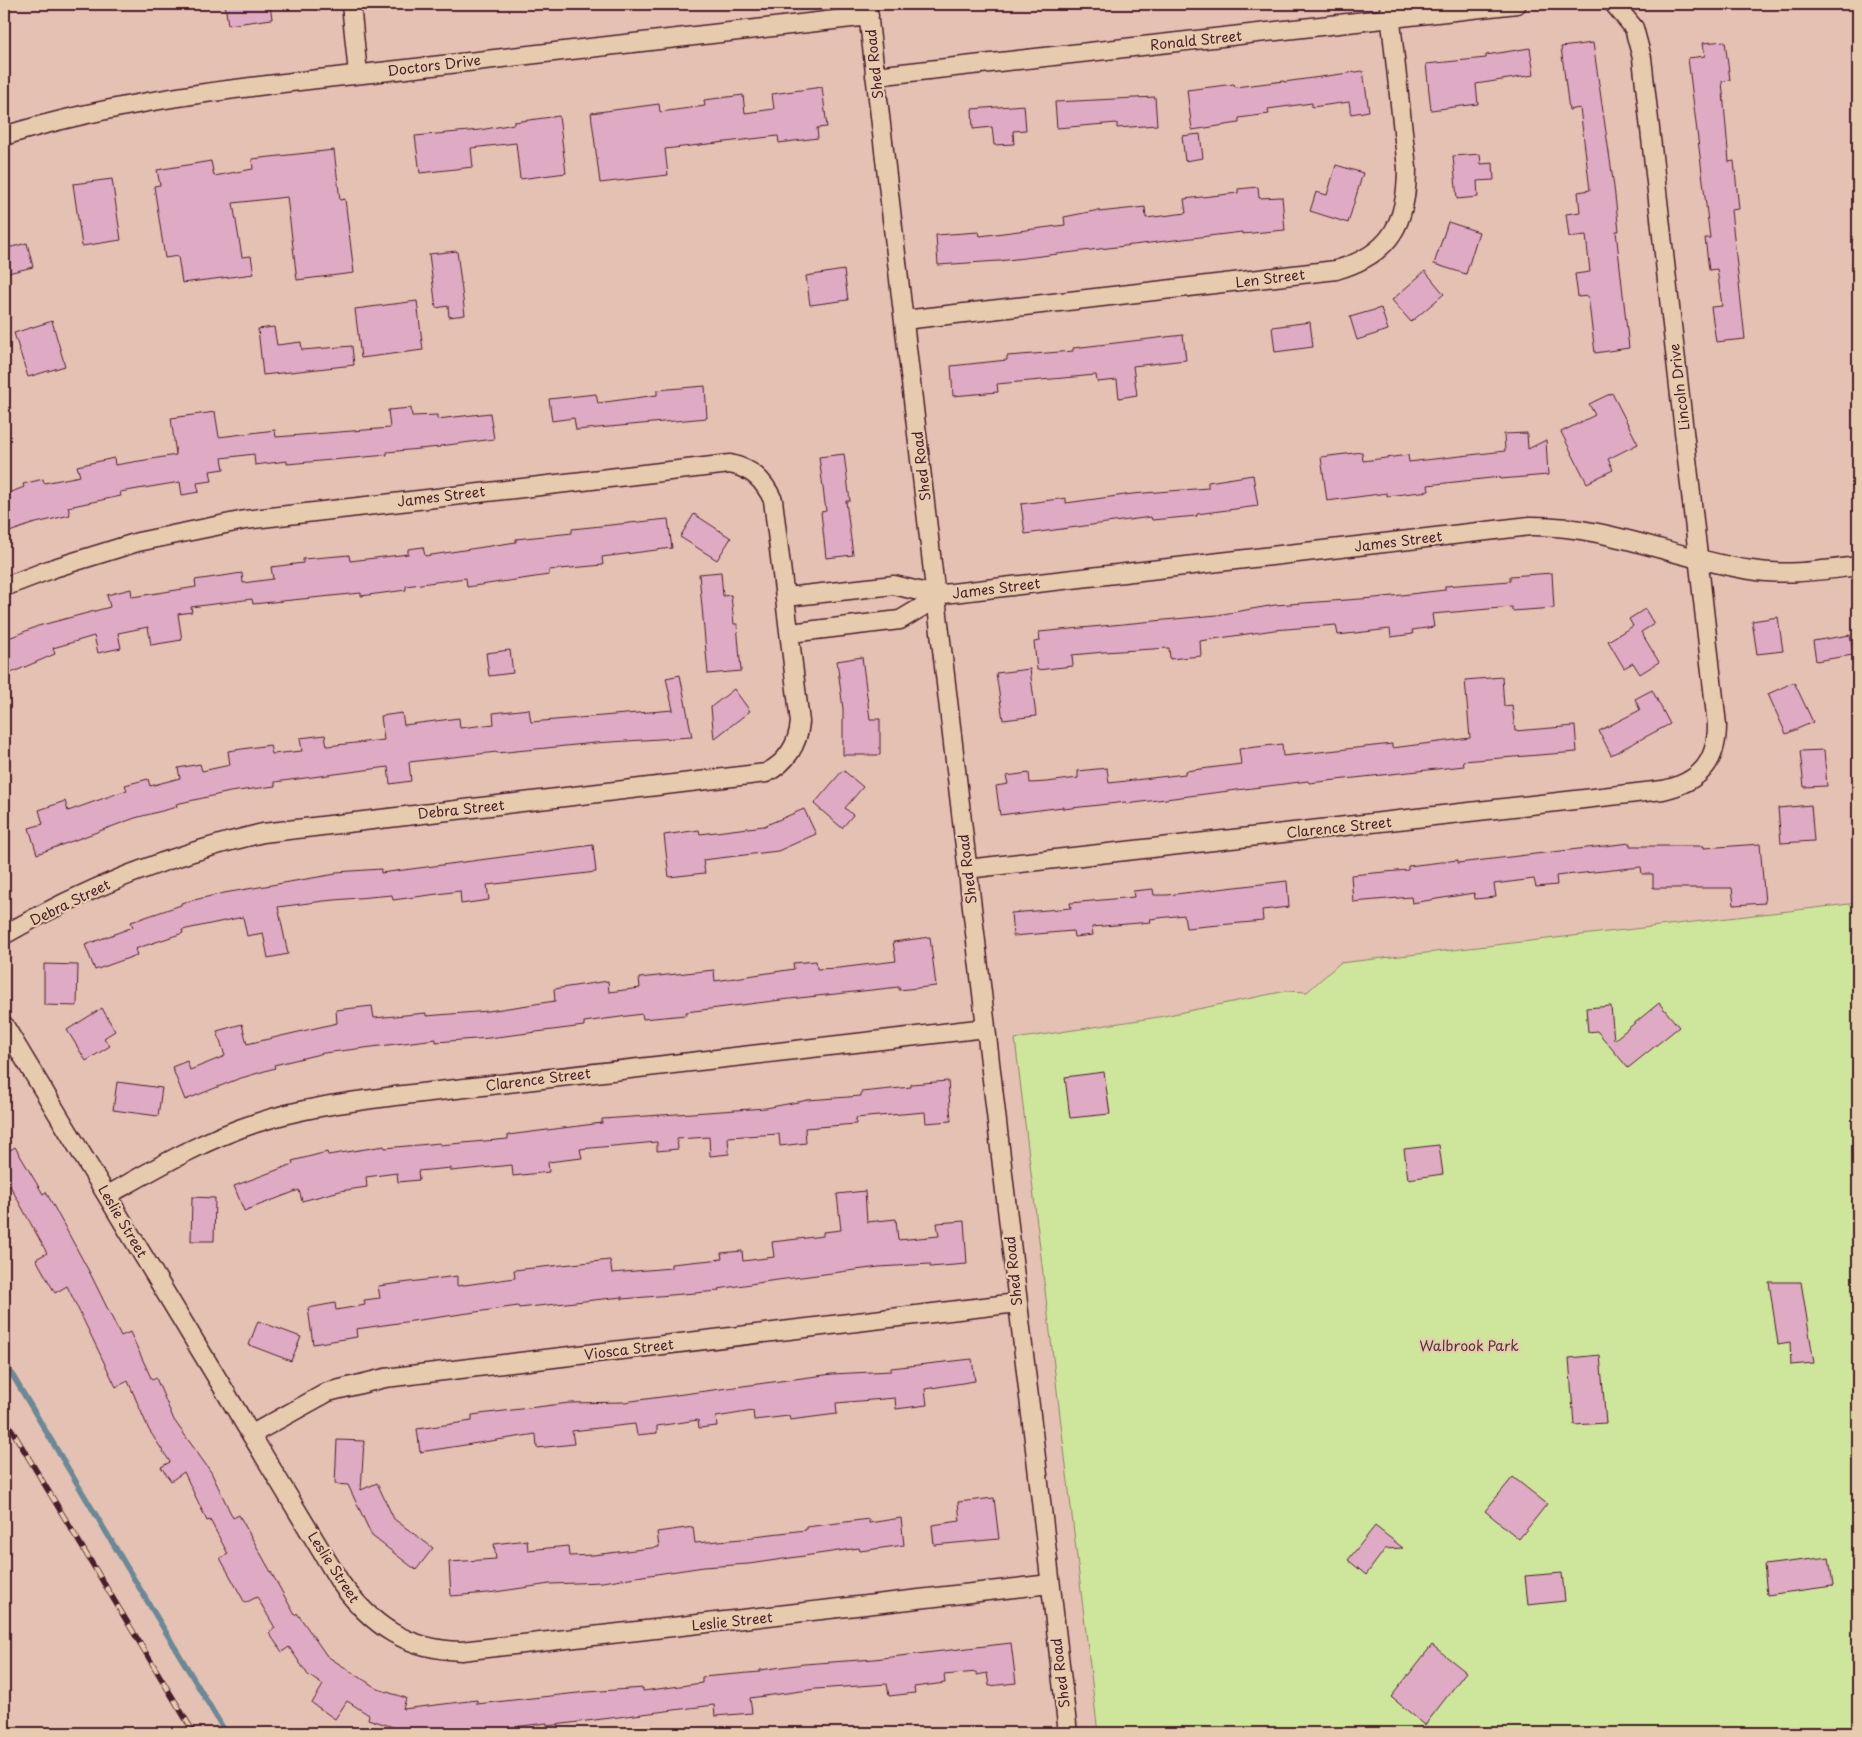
<svg xmlns="http://www.w3.org/2000/svg" width="1862" height="1737" font-family="'Playpen Sans',sans-serif">
<rect width="100%" height="100%" fill="#e5c1b4"/>
<filter id="ink" filterUnits="userSpaceOnUse"><feTurbulence type="fractalNoise" baseFrequency=".02" numOctaves="2"/><feDisplacementMap in="SourceGraphic" scale="10" xChannelSelector="R" yChannelSelector="G"/><feConvolveMatrix kernelMatrix="1 2 1 2 8 2 1 2 1" color-interpolation-filters="sRGB"/></filter>
<g filter="url(#ink)">
<path fill="#cee69c" stroke="#8c8264" d="M1858,903V1733H1098L1015,1039L1159,1017L1286,991L1307,992L1340,963Z"/>
<g fill="none" stroke-linecap="round" stroke-linejoin="round">
<path stroke="#6b8996" stroke-width="5.5" d="M4,1361L226,1733"/>
</g>
<path fill="#dfaac3" stroke="#4a1f2b" d="M225,4H270L272,19L228,25Z
M1725,41L1730,80L1722,81L1729,162L1734,161L1739,209L1731,210L1745,339L1716,342L1711,307L1722,306L1717,269L1709,270L1705,238H1710L1688,58L1705,56L1703,43Z
M1593,43L1614,187L1619,231H1616L1629,348L1595,353L1588,296L1578,297L1575,274L1590,272L1586,235L1569,237L1566,214L1580,212L1578,192L1590,190L1580,108L1569,110L1561,47Z
M1530,48L1534,75L1476,84L1478,104L1431,110L1426,64L1486,58V55Z
M1363,71L1369,111L1351,114L1349,102L1312,107V103L1268,109L1269,114L1239,118V123L1192,130L1187,90L1234,84L1235,87L1284,81V82Z
M822,87L827,127L817,128L818,138L779,143L778,136L665,149L668,175L600,183L591,113L659,104L660,112L705,106L704,100L743,95L745,113L774,109L772,94Z
M1155,97L1157,125L1117,128V123L1057,128L1055,102Z
M1024,105L1026,130L1013,131L1014,144L994,145L992,127L973,129L972,109Z
M559,116L566,173L520,179L516,143L471,148L473,167L420,173L415,136L480,130L514,124V122Z
M1200,134L1203,158L1185,161L1182,136Z
M334,150L340,200L345,199L354,273L297,280L287,197L233,203L242,257L251,256L254,274L182,283L178,256L165,258L154,186L160,185L157,170L211,161L214,176L253,169L252,159Z
M1480,154L1481,164L1493,163L1494,180L1477,181L1478,197L1457,199L1453,156Z
M1336,165L1363,173L1348,223L1310,211L1316,192L1327,195Z
M112,179L121,240L82,246L73,184Z
M1258,187L1259,198L1282,197L1285,230L1242,234V232L999,261L938,265L936,235L979,232L980,236L1065,225L1064,217L1099,210V212L1145,207L1146,218L1186,213L1184,199L1238,193V189Z
M1448,222L1479,232L1466,274L1434,264Z
M27,243L33,267L4,274V249Z
M457,251L465,315L449,317L448,306L436,308L429,254Z
M844,270L848,300L810,305L806,276Z
M1425,271L1444,294L1411,322L1392,300Z
M417,301L423,350L361,358L355,309Z
M1381,308L1388,330L1357,340L1350,317Z
M52,321L65,366L28,377L14,333Z
M1310,322L1313,347L1275,352L1272,327Z
M274,327L277,345L301,342L302,350L352,346L354,365L263,375L258,329Z
M1183,335L1186,360L1133,366L1137,395L1119,398L1117,380L1097,382L1096,375L997,384L998,392L953,396L951,366L1007,360V356L1073,351V348Z
M705,386L707,418L576,430L574,418L552,421L549,399L596,394L598,403L657,395V390Z
M1612,393L1638,444L1608,459L1613,470L1587,483L1561,432L1595,415L1589,404Z
M411,408L412,416L437,415V419L490,413L494,439L440,446V447L387,452V455L287,464V461L255,465L254,454L222,458L224,469L210,471L212,481L197,483L199,492L182,495L180,482L120,492L121,496L68,507L70,515L32,524L4,534V495L24,487L23,484L43,479L44,483L80,476L77,466L114,458L115,465L176,455L171,418L215,412L219,437L275,430L276,437L390,428L388,410Z
M1527,433L1528,449L1546,440L1548,475L1500,479V477L1428,485L1429,491L1387,496V493L1327,501L1321,457L1362,452L1363,461L1408,455L1409,462L1425,460L1505,451L1504,434Z
M844,454L850,501H846L853,555L826,558L821,512L826,511L819,457Z
M1253,475L1258,506L1197,514V516L1152,520L1151,517L1025,534L1021,504L1066,498V503L1132,494L1208,488V482Z
M694,514L731,538L717,560L680,537Z
M668,519L672,548L602,557L603,565L549,570V575L467,587L466,578L406,586V590L361,596V593L253,604L252,599L191,607L192,612L178,614L182,640L151,645L148,627L118,633L121,648L98,653L94,636L53,648L55,654L4,676V640L38,626L110,607L107,595L131,589L132,597L196,587L195,580L242,573L243,583L273,579L271,567L303,563V559L349,555L350,561L408,554V549L423,547L425,556L516,542V539L572,533V529Z
M721,572L723,596L731,595L734,624H737L741,671L708,674L699,574Z
M1552,573L1554,608L1512,611V607L1432,614L1434,627L1412,630L1413,634L1391,637L1390,629L1338,635L1336,625L1274,630L1200,641L1201,656L1170,659L1169,648L1104,652L1072,655L1073,666L1037,670L1034,642L1040,641L1039,632L1217,615L1275,605L1375,598L1445,590V586L1510,581V576Z
M1645,609L1654,624L1641,632L1659,662L1640,674L1633,663L1624,668L1608,641L1633,626L1629,619Z
M1778,617L1783,651L1757,654L1752,621Z
M1850,635L1853,655L1816,661L1813,641Z
M510,650L513,673L489,676L486,653Z
M862,657L870,719H880V755H843V709L837,661Z
M1030,669L1036,716L1003,720L996,673Z
M680,675L692,737L595,743L497,753V752L409,762L411,781L390,784L388,767L275,782V786L230,792L176,804L177,807L135,818L37,854L29,828L43,824L39,810L65,801L68,811L127,790L125,785L148,779L150,786L180,778L178,768L200,764L202,771L230,765L228,751L270,745L272,754L302,751L300,738L325,735L327,746L384,740L381,716L402,713L404,725L459,718L460,728L494,724L493,713L529,709L531,722L673,710L666,678Z
M1502,677L1504,706L1512,705L1515,731L1575,726L1577,752L1463,761L1464,766L1309,783L1308,781L1126,804V802L1063,809V807L1000,815L996,786L1008,784L1006,776L1029,773L1030,783L1047,782L1078,778V771L1107,768L1109,783L1185,774V771L1241,764L1239,749L1282,744L1283,756L1392,744V748L1470,738L1465,680Z
M1794,682L1813,722L1786,734L1768,694Z
M734,689L750,711L714,739L711,707Z
M1652,690L1670,724L1611,755L1599,731L1640,710L1635,699Z
M1824,750L1827,786L1804,787L1800,751Z
M843,770L863,787L845,808L853,815L842,828L814,804Z
M1811,805L1814,841L1781,843L1778,808Z
M804,809L816,834L778,851L703,860L705,873L669,877L664,835L699,830L700,834L764,826Z
M1630,843V846H1704V848L1760,844L1765,903L1734,905L1732,888H1653V874H1642L1641,867L1556,876L1557,885L1536,887L1534,879L1494,884L1496,897L1475,899L1474,893L1412,903L1411,897L1353,902L1351,875L1408,870V866L1458,860V863Z
M593,845L596,872L487,885L489,900L461,904L460,891L393,900L392,895L324,901L278,907L288,954L268,958L263,933L247,936L243,917L182,930L183,933L135,949L137,955L95,970L85,945L133,927L131,922L181,905V903L224,893L336,874V872L381,869V873Z
M1287,881L1289,907L1262,910L1263,921L1186,928L1184,915L1150,919L1151,922L1092,927L1093,935L1074,937L1073,931L1013,936L1011,913L1071,908L1070,903L1134,897L1133,891L1153,889L1154,895H1167Z
M930,937L936,986L899,990V987L781,1000L686,1012V1015L643,1019L642,1014L584,1022V1026L489,1038L436,1042V1039L324,1053L274,1065L275,1068L238,1079L185,1100L172,1067L187,1061L190,1070L225,1056L217,1031L242,1024L247,1044L337,1023L336,1010L372,1006L374,1018L426,1013V1016L488,1011L555,1001L554,989L588,984L608,981L609,992L640,988L639,978L714,970L715,981L794,969L793,963L816,961L817,969L839,968L896,961L893,942Z
M44,964L78,965L77,1006L44,1005Z
M1659,1003L1679,1027L1628,1068L1597,1031L1588,1032L1586,1008L1611,1006L1614,1040Z
M102,1008L115,1031L104,1038L110,1046L86,1061L67,1030Z
M1104,1072L1110,1114L1070,1118L1065,1077Z
M948,1081L951,1121L926,1123L925,1112L856,1118V1124L805,1128L806,1143L780,1146L779,1134L728,1137L729,1154L710,1156L709,1137L677,1139L678,1149L657,1151V1142L580,1149L582,1158L548,1162L549,1172L513,1176L512,1165L451,1171V1168L418,1171L419,1180L398,1182L397,1173L366,1177L367,1187L340,1191L302,1201L299,1190L244,1211L234,1186L293,1164L292,1161L327,1152L328,1155L384,1146L385,1148L440,1143V1145L508,1139V1135L602,1123V1119L766,1108L808,1100L861,1096V1092L911,1087V1084Z
M117,1082L162,1088L158,1116L113,1110Z
M1439,1145L1443,1174L1408,1179L1404,1149Z
M15,1147L43,1194L46,1192L91,1275L121,1336L130,1332L152,1380L156,1378L174,1420L211,1472L233,1518L239,1515L295,1615L297,1613L327,1656L378,1689L406,1698L403,1709L477,1700V1704L587,1692L643,1688V1691L702,1683V1677L760,1672V1670L804,1664L874,1659L1011,1643L1016,1683L989,1686L987,1673L977,1675V1672L944,1675L945,1683L914,1687L915,1693L889,1696L887,1684L816,1689L750,1698L752,1713L715,1716L714,1705L547,1726V1723L513,1727V1733H412L368,1719L369,1715L347,1701L335,1719L312,1703L323,1685L308,1675L289,1647L282,1652L269,1633L275,1628L257,1597L245,1603L220,1558L228,1554L210,1520L207,1521L184,1472L171,1481L161,1467L170,1462L149,1430L128,1381L116,1387L67,1286L55,1293L36,1259L47,1253L4,1175V1154Z
M865,1191L867,1222L896,1219L898,1240L939,1236L937,1223L964,1221L967,1264L930,1267V1264L879,1267L770,1281L718,1289L719,1291L622,1299V1297L519,1308L518,1306L356,1329L357,1337L313,1344L308,1308L335,1303L336,1310L365,1305L364,1300L380,1298L378,1286L457,1276V1286L515,1278L514,1270L610,1260L612,1273L671,1268V1264L722,1259L721,1253L742,1251L743,1261L774,1257L772,1242L823,1236V1232L841,1230L837,1194Z
M192,1197L215,1198L214,1241H191Z
M1769,1282H1801L1814,1363L1791,1365L1790,1342L1778,1344Z
M258,1321L301,1337L291,1361L249,1345Z
M1600,1355L1606,1423L1574,1425L1569,1358Z
M972,1359L975,1381L925,1389L927,1405L896,1409L895,1398L836,1403L837,1414L790,1420L789,1416L754,1420L753,1411L716,1417L717,1426L699,1428L698,1420L657,1426V1433L637,1435L635,1424L572,1431L574,1444L537,1448L536,1434L420,1452L417,1429L472,1421V1415L569,1403L624,1402L832,1374L891,1371V1368Z
M337,1440L364,1441L361,1490L377,1483L394,1519L433,1548L416,1570L372,1536L348,1485L335,1484Z
M1513,1477L1547,1504L1519,1539L1485,1511Z
M994,1498L999,1539L934,1545L932,1525L960,1521L958,1502Z
M901,1518L904,1545L860,1551L859,1548L749,1564L704,1567L602,1582L550,1584L488,1593L451,1596L449,1562L496,1559L494,1544L527,1540L528,1550L568,1546L569,1556L593,1555L659,1547L657,1532L693,1527L695,1543L754,1538V1536L806,1530V1527L869,1519V1523Z
M1375,1526L1403,1548L1385,1549L1366,1575L1348,1560Z
M1829,1557L1833,1586L1767,1595L1764,1565Z
M1562,1573L1565,1601L1528,1605L1525,1576Z
M1432,1645L1466,1672L1425,1725L1391,1697Z"/>
<g fill="none" stroke-linecap="round" stroke-linejoin="round">
<g stroke="#4a1f2b" stroke-width="21">
<path id="street" d="M351,4L358,74
M867,4L1068,1733
M875,76L1517,4
M4,136C129,97 259,86 389,71C548,52 708,33 869,16
M904,320L1336,270C1391,254 1407,223 1407,168L1389,4
M4,587L54,568L138,542L245,520L730,464C752,469 763,479 773,500L800,722C798,745 786,763 766,773L263,833C172,854 85,888 4,935
M786,597L894,585L935,595L1530,526C1607,525 1677,559 1751,570C1787,576 1823,570 1858,566
M790,633L900,620L922,607L935,595
M967,869L1663,790C1699,782 1717,763 1717,725L1642,58L1634,28L1614,4
M4,1025L340,1582C372,1626 406,1649 461,1651L1050,1584
M108,1195C156,1168 203,1140 256,1123C300,1108 348,1102 395,1096L986,1028
M252,1434L328,1392L385,1378L1017,1303"/>
</g>
<use href="#street" stroke="#e7cbae" stroke-width="18"/>
<g stroke="#4a1f2b" stroke-width="5.5">
<path id="rail" d="M4,1417L194,1733"/>
</g>
<use href="#rail" stroke="#e7cbae" stroke-width="4" stroke-dasharray="11" stroke-linecap="butt"/>
</g>
</g>
<g text-anchor="middle" dominant-baseline="central" stroke-width="4.5" stroke-linejoin="round" paint-order="stroke">
<g font-size="14" fill="#4a1f2b" stroke="#e7cbae">
<text transform="translate(1196 40) rotate(-6)">Ronald Street</text>
<text transform="translate(874 64) rotate(-96)">Shed Road</text>
<text transform="translate(434 65) rotate(-7)">Doctors Drive</text>
<text transform="translate(1270 278) rotate(-7)">Len Street</text>
<text transform="translate(1679 387) rotate(-97)">Lincoln Drive</text>
<text transform="translate(921 466) rotate(-97)">Shed Road</text>
<text transform="translate(441 496) rotate(-7)">James Street</text>
<text transform="translate(1398 541) rotate(-7)">James Street</text>
<text transform="translate(996 588) rotate(-7)">James Street</text>
<text transform="translate(461 809) rotate(-6)">Debra Street</text>
<text transform="translate(1339 827) rotate(-6)">Clarence Street</text>
<text transform="translate(967 869) rotate(-97)">Shed Road</text>
<text transform="translate(70 902) rotate(-26)">Debra Street</text>
<text transform="translate(538 1079) rotate(-7)">Clarence Street</text>
<text transform="translate(123 1221) rotate(59)">Leslie Street</text>
<text transform="translate(1013 1271) rotate(-96)">Shed Road</text>
<text transform="translate(629 1349) rotate(-7)">Viosca Street</text>
<text transform="translate(334 1567) rotate(57)">Leslie Street</text>
<text transform="translate(732 1621) rotate(-6)">Leslie Street</text>
<text transform="translate(1060 1673) rotate(-97)">Shed Road</text>
</g>
<g font-size="14" fill="#573336" stroke="#e7cbae">
<text x="1469" y="1345">Walbrook Park</text>
</g>
</g>
<rect width="1862" height="1737" fill="none" stroke="#e7cbae" stroke-width="20"/>
<rect x="10" y="10" width="1842" height="1717" fill="none" stroke="#4a1f2b" stroke-width="2" filter="url(#ink)"/>
</svg>
